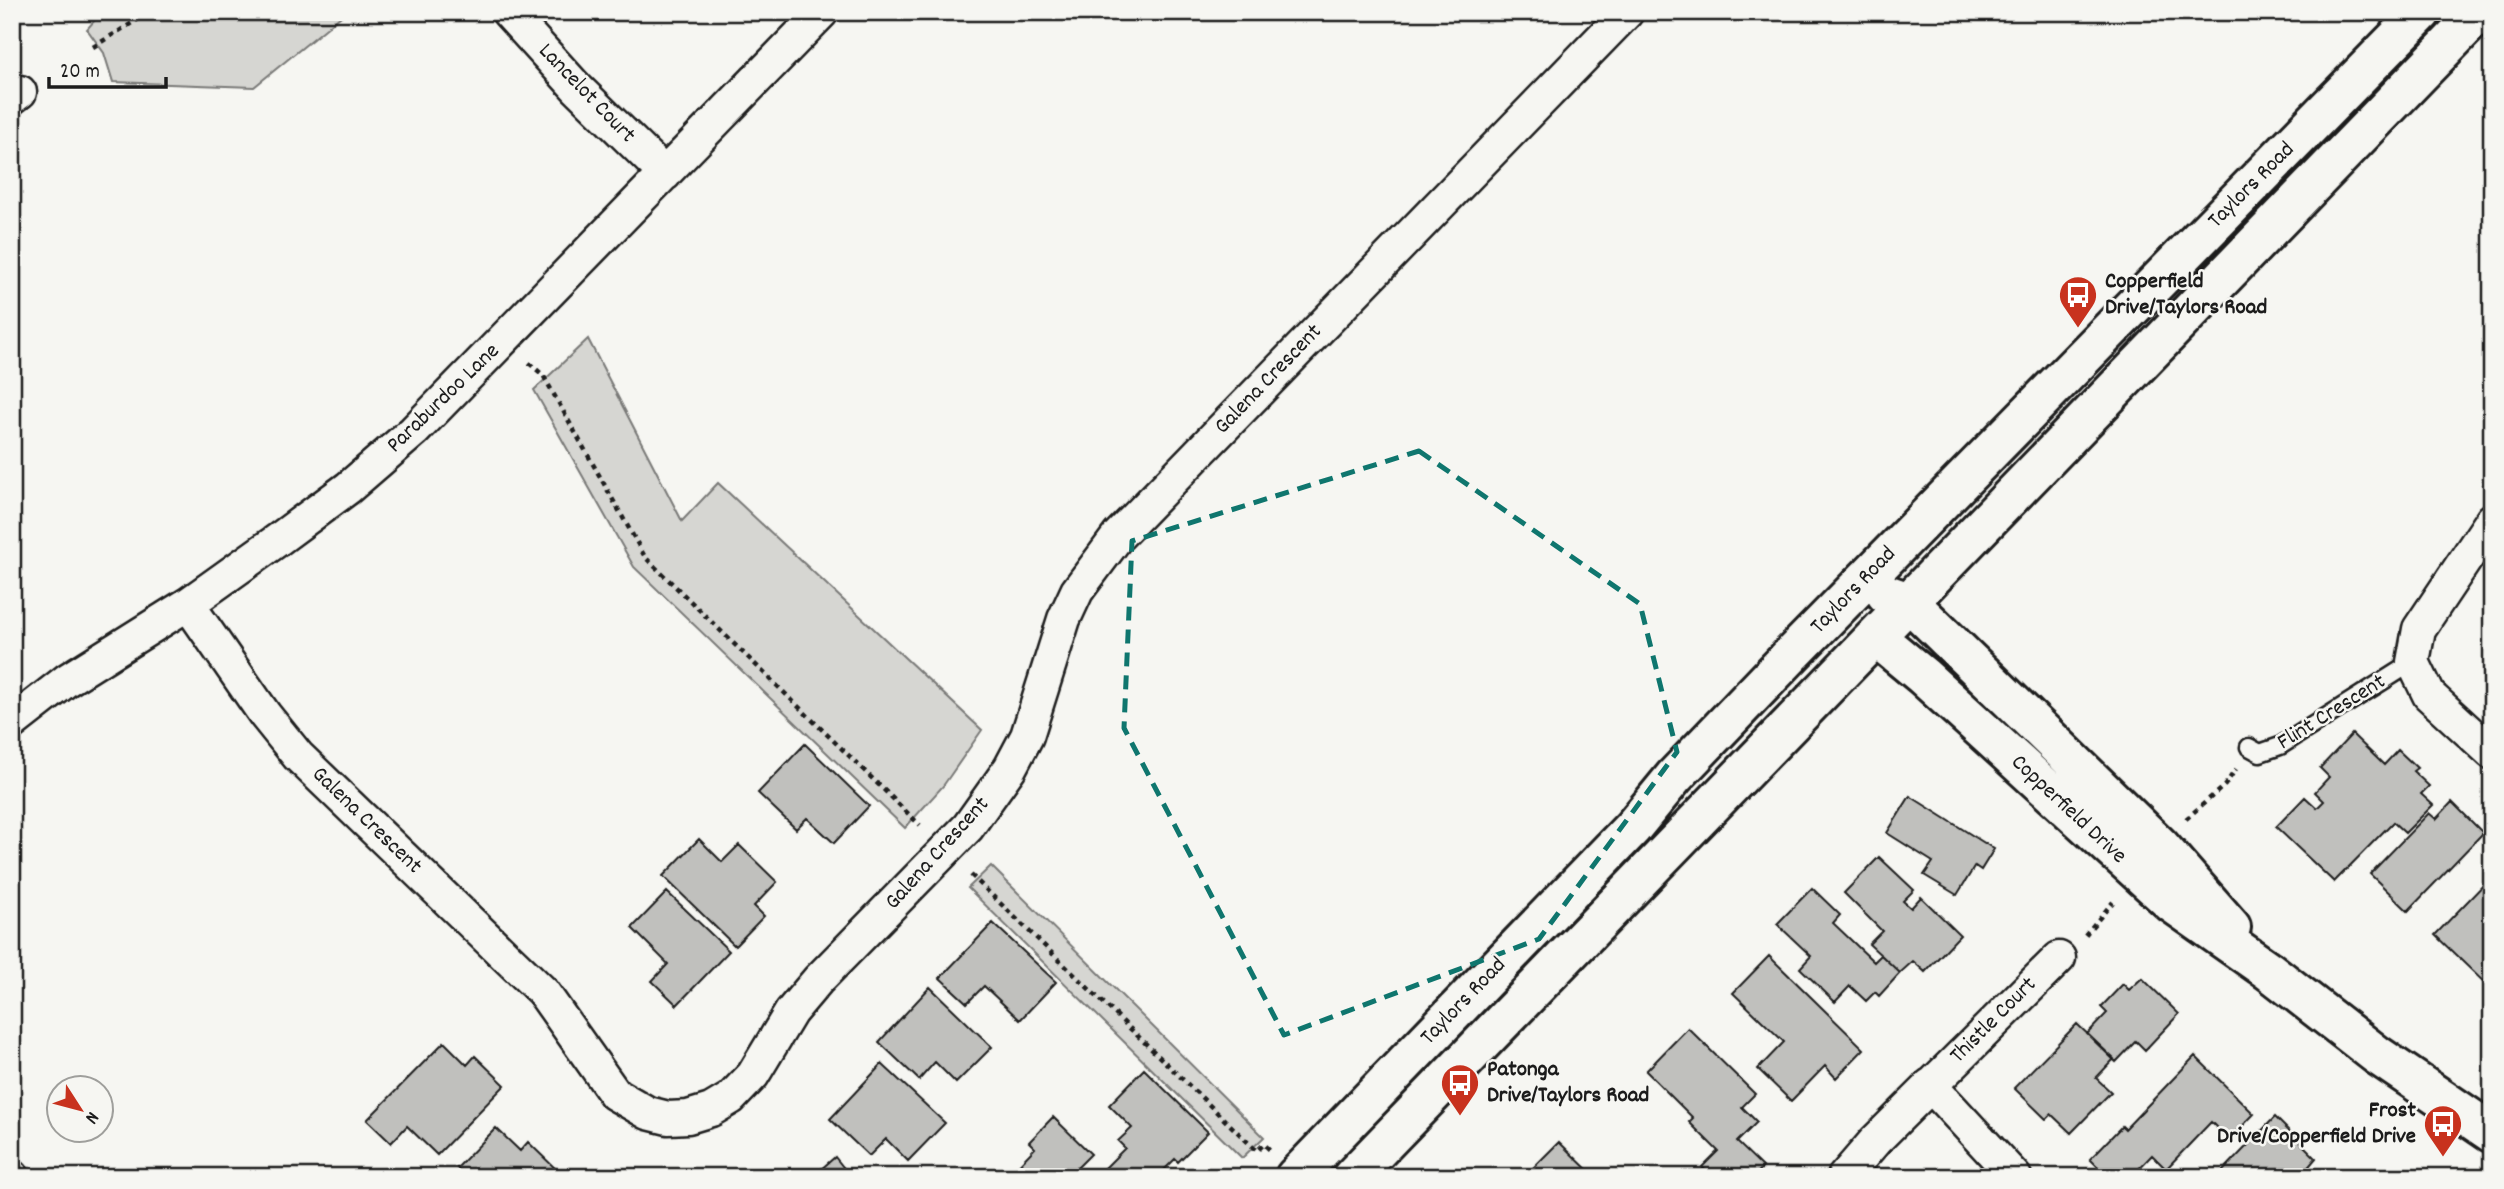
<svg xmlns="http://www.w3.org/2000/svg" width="2504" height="1189" font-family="Dekko,sans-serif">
<rect width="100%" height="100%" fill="#f6f6f2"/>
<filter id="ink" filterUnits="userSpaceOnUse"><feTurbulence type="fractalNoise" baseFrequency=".0143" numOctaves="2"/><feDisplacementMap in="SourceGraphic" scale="14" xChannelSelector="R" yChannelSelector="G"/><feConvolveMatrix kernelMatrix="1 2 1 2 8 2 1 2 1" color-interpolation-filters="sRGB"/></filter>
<g filter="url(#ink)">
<path fill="#d6d6d2" stroke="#797977" stroke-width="2" d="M102,12H346L254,87L113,82L104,53L87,29Z
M588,339L682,521L718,483L982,730L943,786L905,828L634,567L534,390Z
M991,866L1264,1137L1242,1158L968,888Z"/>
<path fill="#c0c0bd" stroke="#1c1c1c" stroke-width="2" d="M2352,734L2384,765L2398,750L2417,768L2413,771L2429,786L2421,794L2433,805L2405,833L2393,822L2334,882L2276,827L2305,797L2317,808L2324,801L2315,792L2329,777L2320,768Z
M805,744L869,806L834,843L807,818L796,829L758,793Z
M1910,796L1994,849L1981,870L1975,866L1957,895L1924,875L1933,862L1887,833Z
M2452,802L2483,833L2408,911L2370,874L2429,813L2436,819Z
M699,839L722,862L739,845L777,882L754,906L764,916L735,946L663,876Z
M1879,857L1914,890L1903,901L1911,908L1921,897L1960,935L1925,972L1913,961L1900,973L1869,944L1882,931L1844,893Z
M2492,876V990L2435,935Z
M1812,888L1840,915L1833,923L1874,962L1881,955L1900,973L1879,996L1875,992L1866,1001L1850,986L1835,1002L1800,968L1811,956L1777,924Z
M667,892L729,951L677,1005L652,981L668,964L632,928Z
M993,923L1056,982L1020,1020L984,986L967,1003L940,978Z
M1769,956L1864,1049L1836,1078L1825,1066L1791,1101L1758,1069L1784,1042L1733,993Z
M2142,978L2179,1014L2145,1050L2136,1041L2116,1062L2087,1034L2107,1013L2101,1007L2123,984L2129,990Z
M930,987L992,1047L956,1083L935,1062L919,1080L879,1042Z
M2077,1024L2114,1059L2096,1078L2111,1092L2071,1133L2051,1114L2046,1119L2014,1088Z
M1688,1028L1755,1094L1742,1107L1757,1122L1737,1142L1763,1167L1754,1177H1712L1702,1167L1718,1151L1689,1122L1693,1118L1646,1071Z
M444,1042L467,1065L475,1056L505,1085L437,1155L407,1126L391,1143L367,1120Z
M2195,1056L2254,1114L2229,1140L2211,1122L2166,1169L2152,1155L2131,1177H2108L2090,1159L2122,1126L2125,1129Z
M882,1064L945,1123L908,1161L886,1139L869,1156L830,1119Z
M1144,1069L1208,1132L1178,1162L1175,1159L1157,1177H1114L1105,1168L1125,1148L1118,1141L1132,1128L1109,1105Z
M1053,1117L1091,1154L1073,1172L1078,1177H1007L1035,1148L1029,1142Z
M2275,1117L2316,1158L2300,1177H2217Z
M496,1128L520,1151L528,1142L559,1172L555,1177H466L457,1168Z
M1559,1142L1595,1177H1524Z
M835,1157L851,1177H812Z"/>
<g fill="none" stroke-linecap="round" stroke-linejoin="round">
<g stroke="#1c1c1c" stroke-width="21">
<path id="lane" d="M2249,747L2260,753L2280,746L2413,662"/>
</g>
<g stroke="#1c1c1c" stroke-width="37">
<path id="street" d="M508,12L577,88L665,174
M12,98L20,92
M2492,520L2419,629L2413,662L2429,695L2492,753
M188,604L265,715L298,756L543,992L615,1094L648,1113L668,1118L688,1117L711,1110L731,1098L753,1075L791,1012L818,980L968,827L1010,768L1027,736L1064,619L1077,591L1118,536L1627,12
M12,723L67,680L188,604L279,539L348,488L414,431L822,12
M1930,1085L2015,1177
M12,1176L13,1177
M1844,1177L1875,1141L2059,958"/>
</g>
<g stroke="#1c1c1c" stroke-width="44">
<path id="secondary" d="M1886,594L1909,602L2160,846L2231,927
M1876,637L1923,676L2172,903L2269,971L2377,1055L2492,1133
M1295,1177L1633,827L1674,777L1792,654L2422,12
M1352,1177L2480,12"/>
</g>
<path stroke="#1c1c1c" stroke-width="4.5" stroke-dasharray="5 5" stroke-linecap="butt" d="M93,47L150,12
M529,363L543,375L645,557L920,825
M2186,819L2225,785L2236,769
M971,875L1257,1151L1264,1144L1270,1150
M2085,935L2113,902"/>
<use href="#lane" stroke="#f6f6f2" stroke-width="16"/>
<use href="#street" stroke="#f6f6f2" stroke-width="32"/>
<use href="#secondary" stroke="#f6f6f2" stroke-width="38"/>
</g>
</g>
<path fill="none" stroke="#0f766e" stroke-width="5" stroke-dasharray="14 9" stroke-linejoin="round" d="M1419,451L1640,604L1677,752L1539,939L1284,1035L1124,728L1132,541Z"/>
<defs>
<g id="bus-pin" transform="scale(2.0125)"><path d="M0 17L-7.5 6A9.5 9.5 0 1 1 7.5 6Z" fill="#c8321e" stroke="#f6f6f2"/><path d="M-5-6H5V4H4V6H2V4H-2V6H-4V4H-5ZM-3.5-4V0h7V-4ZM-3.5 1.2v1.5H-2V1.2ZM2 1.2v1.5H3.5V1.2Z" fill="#fff"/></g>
</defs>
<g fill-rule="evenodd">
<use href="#bus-pin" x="2078" y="295"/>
<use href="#bus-pin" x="1460" y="1083"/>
<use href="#bus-pin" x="2443" y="1124"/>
</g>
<g text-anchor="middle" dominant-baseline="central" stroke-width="5" stroke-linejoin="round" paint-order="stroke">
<g font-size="23" fill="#1c1c1c" stroke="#f6f6f2">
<text transform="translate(586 94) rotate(46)">Lancelot Court</text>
<text transform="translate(2252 186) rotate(-45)">Taylors Road</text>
<text transform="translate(1269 380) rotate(-46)">Galena Crescent</text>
<text transform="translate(444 399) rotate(-44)">Paraburdoo Lane</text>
<text transform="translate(1854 591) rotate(-46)">Taylors Road</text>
<text transform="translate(2332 713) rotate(-32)">Flint Crescent</text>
<text transform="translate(2068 810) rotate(43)">Copperfield Drive</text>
<text transform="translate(366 821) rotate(44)">Galena Crescent</text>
<text transform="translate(938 854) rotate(-48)">Galena Crescent</text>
<text transform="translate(1464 1002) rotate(-46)">Taylors Road</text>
<text transform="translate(1994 1021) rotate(-45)">Thistle Court</text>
</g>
<g font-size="23" font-weight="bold" fill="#1c1c1c" stroke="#f6f6f2" text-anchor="start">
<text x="2105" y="282">Copperfield<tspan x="2105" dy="26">Drive/Taylors Road</tspan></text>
<text x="1487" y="1070">Patonga<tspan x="1487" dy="26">Drive/Taylors Road</tspan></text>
<text x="2416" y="1111" text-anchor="end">Frost<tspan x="2416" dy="26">Drive/Copperfield Drive</tspan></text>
</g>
</g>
<rect width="2504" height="1189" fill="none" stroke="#f6f6f2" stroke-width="42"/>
<rect x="21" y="21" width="2462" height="1147" fill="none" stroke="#1c1c1c" stroke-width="2.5" filter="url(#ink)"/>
<g transform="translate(80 1109) rotate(126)"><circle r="33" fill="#f6f6f2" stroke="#9f9f9c" stroke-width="2"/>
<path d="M0-5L12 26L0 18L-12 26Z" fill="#c8321e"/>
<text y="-10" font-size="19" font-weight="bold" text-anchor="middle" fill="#1c1c1c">N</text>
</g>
<path d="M49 77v10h117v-10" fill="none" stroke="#1c1c1c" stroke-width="3.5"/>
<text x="60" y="77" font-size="21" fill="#1c1c1c" stroke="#f6f6f2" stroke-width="5" paint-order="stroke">20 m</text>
</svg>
